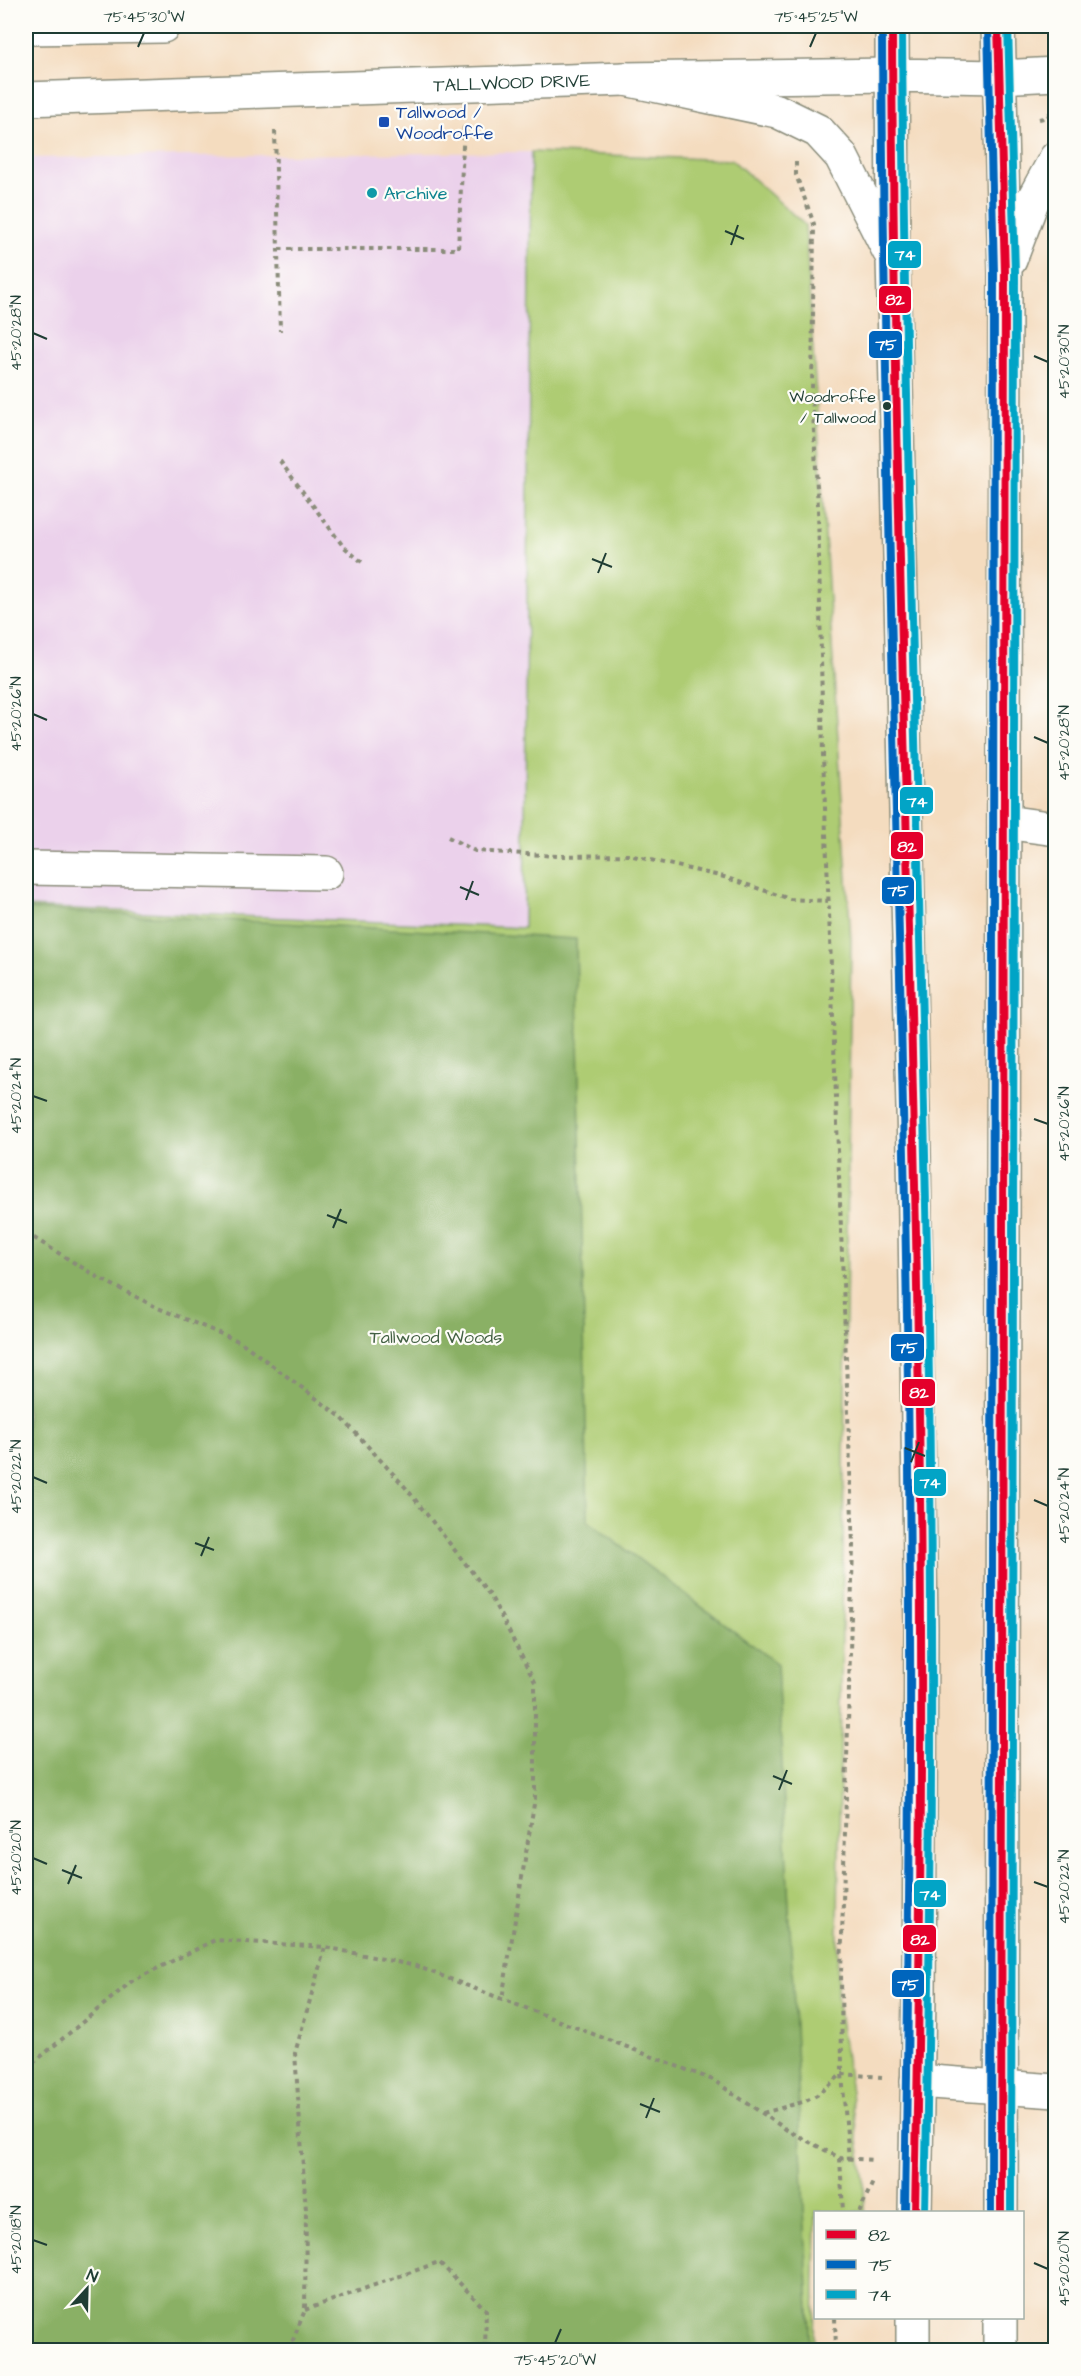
<svg xmlns="http://www.w3.org/2000/svg" width="1081" height="2376" font-family="'Architects Daughter',sans-serif">
<rect width="100%" height="100%" fill="#fdfcf7"/>
<filter id="ink" filterUnits="userSpaceOnUse"><feTurbulence type="fractalNoise" baseFrequency=".0167" numOctaves="2"/><feDisplacementMap in="SourceGraphic" scale="12" xChannelSelector="R" yChannelSelector="G"/><feConvolveMatrix kernelMatrix="1 2 1 2 8 2 1 2 1" color-interpolation-filters="sRGB"/></filter>
<filter id="wash" filterUnits="userSpaceOnUse"><feTurbulence type="fractalNoise" baseFrequency=".008" numOctaves="4" result="noise"/><feDisplacementMap in="SourceGraphic" scale="24" xChannelSelector="R" yChannelSelector="G"/><feGaussianBlur stdDeviation="1.35" result="paint"/><feColorMatrix in="noise" values="0 0 0 0 0 0 0 0 0 0 0 0 0 0 0 0 0 1.4 0 .05"/><feComposite in="paint" operator="in"/></filter>
<g filter="url(#wash)">
<rect width="100%" height="100%" fill="#f4dcbf"/>
<path fill="#ebd1eb" d="M531,152L525,928L26,907V158Z"/>
<path fill="#aecc73" stroke="#668454" stroke-width="1.5" d="M531,152L732,160L805,225L851,941L837,1997L864,2182L865,2212H816L814,2350H26V907L524,928Z"/>
<path fill="#8ab065" stroke="#54764c" stroke-width="1.5" d="M26,909L576,939L588,1521L777,1664L811,2350H26Z"/>
</g>
<g filter="url(#ink)">
<g fill="none" stroke-linecap="round" stroke-linejoin="round">
<g stroke="#8a8c7a" stroke-width="36">
<g id="minor">
<path d="M26,28L163,26"/>
<path id="s1" d="M26,99L625,79L891,75"/>
<path d="M1004,822L1056,829"/>
<path d="M26,868L326,873"/>
<path d="M917,2081L1056,2091"/>
</g>
</g>
<g stroke="#8a8c7a" stroke-width="36">
<path id="major" d="M892,26L893,258L914,1151L921,1628L919,1996L915,2212
M998,26L1005,273L1001,2212
M891,75L999,77L1056,74
M625,79L777,111L818,131L841,156L889,251
M1010,260L1032,202L1056,158
M913,2350V2318
M1000,2350V2318"/>
</g>
<path stroke="#8a8c7a" stroke-width="4" stroke-dasharray="4.5 4.5" stroke-linecap="butt" d="M1039,119L1048,117L1050,112
M275,131L280,331
M796,162V175L814,224L812,394L818,507L823,755L853,1545L841,1973L842,2074L849,2159
M279,249H458L464,126
M280,461L343,546L363,563
M448,837L475,851L558,856L629,855L724,877L790,899L828,901
M26,1233L99,1278L158,1308L241,1342L341,1417L406,1488L490,1595L535,1682V1798L502,1999
M26,2069L132,1981L215,1940L325,1947L416,1966L713,2080L787,2130L840,2158L874,2160
M763,2113L806,2101L817,2095L842,2074L882,2077
M840,2158L843,2212
M859,2212L874,2180
M305,2310L439,2262L486,2310L485,2350
M835,2318L836,2350
M289,2350L305,2310L306,2210L295,2053L325,1947"/>
<use href="#minor" stroke="#fff" stroke-width="33"/>
<use href="#major" stroke="#fff" stroke-width="33"/>
<g stroke="#fdfcf7" stroke-width="12">
<path id="bus-1" d="M892,26C894,561 919,1095 921,1630C922,1824 919,2018 915,2212
M998,26L1005,273L1001,2212"/>
</g>
<g stroke="#fdfcf7" stroke-width="12">
<path id="bus-2" d="M882,26C884,561 909,1095 910,1630C911,1824 908,2018 905,2212
M988,26L994,273L991,2212"/>
</g>
<g stroke="#fdfcf7" stroke-width="12">
<path id="bus-3" d="M902,26C905,561 930,1095 931,1630C932,1824 929,2018 925,2212
M1008,26L1015,273L1011,2212"/>
</g>
<use href="#bus-1" stroke="#e4002b" stroke-width="8"/>
<use href="#bus-2" stroke="#0065bd" stroke-width="8"/>
<use href="#bus-3" stroke="#02a4c6" stroke-width="8"/>
</g>
</g>
<path fill="none" stroke="#1f3d34" stroke-width="2" d="M138,47L144,33M810,47L816,33M725,231L744,239M731,245L738,225M33,333L47,339M1034,356L1048,362M592,559L612,567M598,573L606,553M33,714L47,720M1034,737L1048,743M460,887L479,895M466,900L473,881M33,1096L47,1101M1034,1119L1048,1124M327,1215L347,1223M333,1228L341,1209M905,1448L925,1456M911,1462L919,1442M33,1477L47,1483M1034,1500L1048,1506M195,1543L214,1550M201,1556L209,1537M773,1776L792,1784M779,1790L787,1770M33,1858L47,1864M62,1870L82,1878M1034,1882L1048,1887M68,1884L76,1865M640,2104L660,2112M646,2118L654,2098M33,2240L47,2245M1034,2263L1048,2269M555,2343L561,2329"/>
<rect fill="#1a4fb4" stroke="#fdfcf7" stroke-width="2" x="378" y="116" width="12" height="12" rx="3"/>
<circle fill="#0f9aa8" stroke="#fdfcf7" stroke-width="2" cx="372" cy="193" r="6"/>
<circle fill="#1f3d34" stroke="#fdfcf7" stroke-width="2" cx="887" cy="406" r="5"/>
<g text-anchor="middle" dominant-baseline="central" stroke-width="4.5" stroke-linejoin="round" paint-order="stroke">
<g font-size="16" fill="#1f3d34" stroke="#fdfcf7" text-anchor="end">
<text x="876" y="397">Woodroffe<tspan x="876" dy="21">/ Tallwood</tspan></text>
</g>
<g font-size="18" fill="#1f3d34" stroke="#fdfcf7">
<text stroke="none"><textPath href="#s1" startOffset="486">TALLWOOD DRIVE</textPath></text>
</g>
<g font-size="18" fill="#164399" stroke="#fdfcf7" text-anchor="start">
<text x="396" y="112">Tallwood /<tspan x="396" dy="21">Woodroffe</tspan></text>
</g>
<g font-size="18" fill="#0d838f" stroke="#fdfcf7" text-anchor="start">
<text x="384" y="193">Archive</text>
</g>
<g font-size="18" fill="#436144" stroke="#fdfcf7">
<text x="436" y="1337">Tallwood Woods</text>
</g>
</g>
<g stroke="#fdfcf7" stroke-width="2">
<rect x="887" y="240" width="35" height="29" rx="6" fill="#02a4c6"/>
<rect x="878" y="285" width="34" height="29" rx="6" fill="#e4002b"/>
<rect x="868" y="330" width="35" height="29" rx="6" fill="#0065bd"/>
<rect x="899" y="786" width="35" height="29" rx="6" fill="#02a4c6"/>
<rect x="890" y="831" width="34" height="29" rx="6" fill="#e4002b"/>
<rect x="881" y="876" width="34" height="29" rx="6" fill="#0065bd"/>
<rect x="890" y="1333" width="35" height="29" rx="6" fill="#0065bd"/>
<rect x="901" y="1378" width="35" height="29" rx="6" fill="#e4002b"/>
<rect x="913" y="1468" width="34" height="29" rx="6" fill="#02a4c6"/>
<rect x="913" y="1879" width="34" height="29" rx="6" fill="#02a4c6"/>
<rect x="902" y="1924" width="35" height="29" rx="6" fill="#e4002b"/>
<rect x="891" y="1969" width="34" height="29" rx="6" fill="#0065bd"/>
</g>
<g font-size="16" text-anchor="middle" font-weight="bold" fill="#fff">
<text x="905" y="260">74</text>
<text x="895" y="305">82</text>
<text x="886" y="350">75</text>
<text x="917" y="807">74</text>
<text x="907" y="852">82</text>
<text x="898" y="896">75</text>
<text x="907" y="1353">75</text>
<text x="919" y="1398">82</text>
<text x="930" y="1488">74</text>
<text x="930" y="1900">74</text>
<text x="920" y="1945">82</text>
<text x="908" y="1990">75</text>
</g>
<rect width="1081" height="2376" fill="none" stroke="#fdfcf7" stroke-width="66"/>
<rect x="814" y="2211" width="210" height="108" fill="#fdfcf7" stroke="#a4b0a9" stroke-width="1.5"/>
<rect x="826" y="2230" width="30" height="9" fill="#e4002b" stroke="#a4b0a9" stroke-width="1.5"/>
<text x="868" y="2241" font-size="18" fill="#1f3d34">82</text>
<rect x="826" y="2260" width="30" height="9" fill="#0065bd" stroke="#a4b0a9" stroke-width="1.5"/>
<text x="868" y="2271" font-size="18" fill="#1f3d34">75</text>
<rect x="826" y="2290" width="30" height="9" fill="#02a4c6" stroke="#a4b0a9" stroke-width="1.5"/>
<text x="868" y="2301" font-size="18" fill="#1f3d34">74</text>
<g transform="translate(87 2289) rotate(22)" stroke="#fdfcf7" stroke-width="4.5" paint-order="stroke">
<path d="M0-4.5L10 22L0 15L-10 22Z" fill="#1f3d34"/>
<text y="-9" font-size="16" font-weight="bold" text-anchor="middle" fill="#1f3d34">N</text>
</g>
<rect x="33" y="33" width="1015" height="2310" fill="none" stroke="#1f3d34" stroke-width="2"/>
<g font-size="15" text-anchor="middle" fill="#1f3d34">
<text x="144" y="22">75°45'30"W</text>
<text x="816" y="22">75°45'25"W</text>
<text transform="translate(16 333) rotate(-90)" y="5">45°20'28"N</text>
<text transform="translate(1064 362) rotate(-90)" y="5">45°20'30"N</text>
<text transform="translate(16 714) rotate(-90)" y="5">45°20'26"N</text>
<text transform="translate(1064 743) rotate(-90)" y="5">45°20'28"N</text>
<text transform="translate(16 1096) rotate(-90)" y="5">45°20'24"N</text>
<text transform="translate(1064 1124) rotate(-90)" y="5">45°20'26"N</text>
<text transform="translate(16 1477) rotate(-90)" y="5">45°20'22"N</text>
<text transform="translate(1064 1506) rotate(-90)" y="5">45°20'24"N</text>
<text transform="translate(16 1858) rotate(-90)" y="5">45°20'20"N</text>
<text transform="translate(1064 1887) rotate(-90)" y="5">45°20'22"N</text>
<text transform="translate(16 2240) rotate(-90)" y="5">45°20'18"N</text>
<text transform="translate(1064 2269) rotate(-90)" y="5">45°20'20"N</text>
<text x="555" y="2365">75°45'20"W</text>
</g>
</svg>
